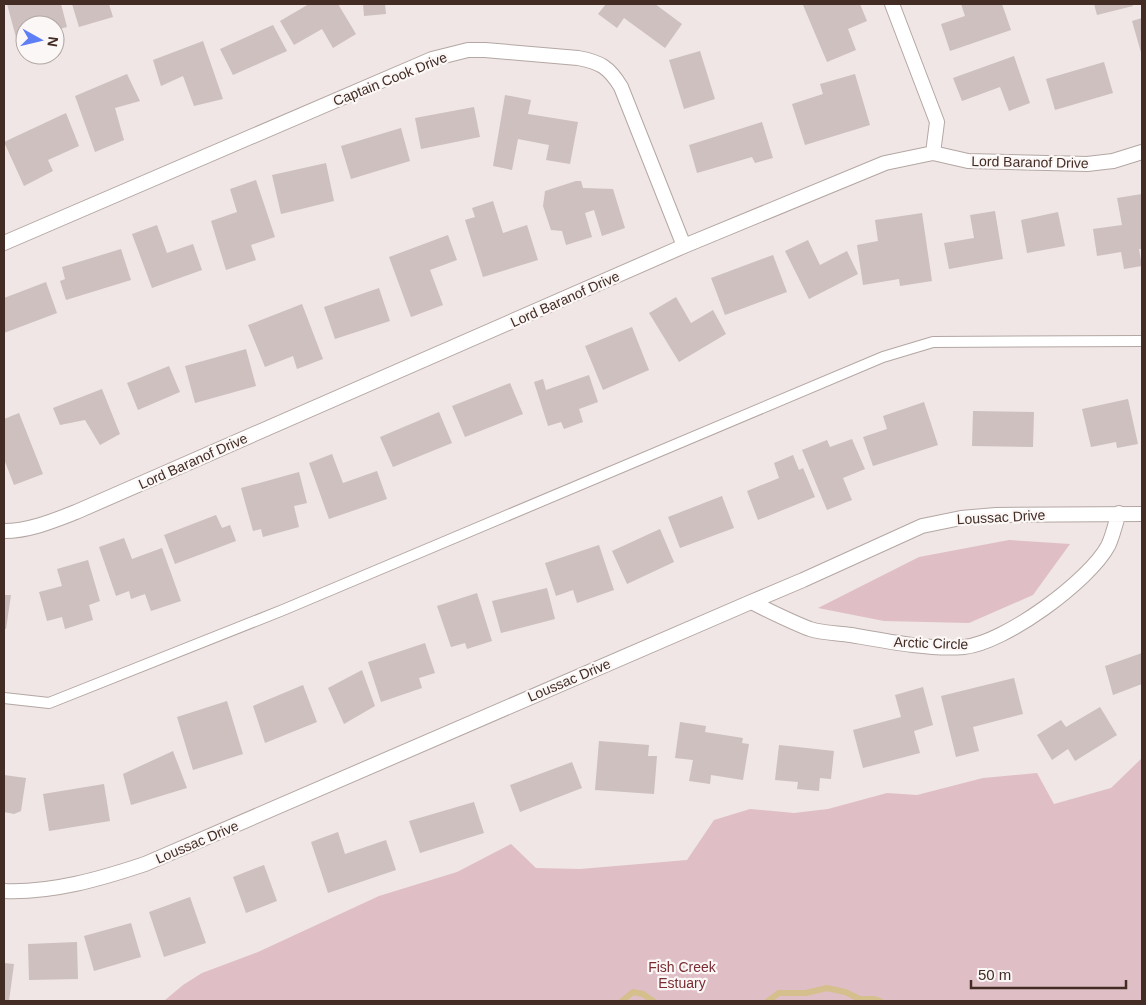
<svg xmlns="http://www.w3.org/2000/svg" width="1146" height="1005" font-family="Arial,sans-serif">
<rect width="100%" height="100%" fill="#efe6e5"/>
<path fill="#e0bec5" d="M1009,540L1070,544L1033,595L969,623L884,621L818,608L919,557Z
M1142,758V1001H164L183,985L202,973L258,952L379,896L457,872L511,844L536,868L580,869L687,860L714,820L750,809L794,813L828,809L887,793L917,795L983,778L1037,773L1054,804L1111,788Z"/>
<g fill="none" stroke-linecap="round" stroke-linejoin="round">
<path stroke="#d4bf8d" stroke-width="6" d="M622,1001L633,992L643,994L653,1001
M768,1001L779,993H806L827,988L845,992L860,999H874L880,1001"/>
</g>
<path fill="#cdc0be" d="M7,4H61L67,27L55,30V25H25V39L17,41Z
M72,4H109L113,17L79,27Z
M309,4H338L356,34L333,48L322,29L294,45L280,21Z
M363,4H385L386,14L364,16Z
M606,4H655L682,24L665,48L624,18L617,28L598,14Z
M806,4H860L867,21L848,29L856,50L827,62L803,5Z
M961,4H1002L1011,30L950,51L941,24L965,16Z
M1094,4H1132L1133,6L1097,15Z
M1142,18V56L1132,21Z
M273,25L287,51L233,75L220,49Z
M203,41L223,99L194,106L183,76L161,86L153,60Z
M700,51L715,99L684,109L669,60Z
M1014,56L1030,103L1009,111L1000,87L962,101L953,78Z
M1104,62L1113,93L1055,110L1046,79Z
M127,74L140,101L115,108L124,140L95,152L75,96Z
M855,74L870,125L805,145L792,104L823,94L820,84Z
M505,95L531,100L528,114L578,122L570,164L546,160L549,145L518,139L512,170L493,166Z
M474,107L480,137L421,149L415,118Z
M66,113L79,146L48,160L53,171L24,186L4,142Z
M762,122L773,158L755,163L752,157L697,173L689,145Z
M401,128L410,161L351,179L341,146Z
M326,163L334,201L281,214L272,175Z
M256,180L275,237L251,245L256,260L226,270L211,221L237,212L230,189Z
M576,181H581L583,188L613,189L625,228L602,236L594,210L585,213L592,237L566,245L562,231L551,230L543,206L545,191Z
M1142,194V249H1139L1142,266L1124,269L1121,252L1097,256L1093,229L1122,225L1117,198Z
M493,201L503,233L527,225L538,260L483,277L465,220L475,217L472,208Z
M995,211L1003,259L949,269L944,243L974,238L970,215Z
M1058,212L1065,246L1027,253L1021,220Z
M922,213L932,281L900,286L899,279L863,285L857,245L878,241L875,220Z
M157,225L167,253L193,244L202,270L152,288L132,234Z
M448,235L457,260L430,270L443,305L411,317L389,257Z
M808,240L820,265L847,251L858,274L809,299L785,251Z
M121,249L131,280L66,300L60,281L65,279L62,267Z
M773,255L787,292L725,315L711,278Z
M46,282L57,313L4,333V298Z
M379,288L390,321L335,339L324,307Z
M676,297L691,323L713,310L726,334L679,362L649,313Z
M302,304L323,359L297,369L293,356L265,367L248,325Z
M632,327L649,370L603,390L585,346Z
M246,349L256,386L195,403L185,366Z
M169,366L180,392L138,410L127,383Z
M589,375L598,402L579,409L583,422L564,429L561,422L548,426L534,382L543,379L546,390Z
M510,383L523,414L465,437L452,406Z
M102,389L120,434L100,445L85,420L60,425L53,408Z
M1128,399L1138,444L1117,448L1116,442L1091,447L1082,409Z
M924,402L938,445L873,466L863,437L887,429L883,416Z
M973,411L1034,412L1033,447L972,446Z
M439,412L452,443L393,467L380,437Z
M19,413L43,474L14,485L4,459V419Z
M852,439L865,469L843,478L852,500L827,510L802,450L827,440L830,447Z
M332,454L343,483L377,471L387,499L329,519L309,463Z
M793,455L799,470L803,468L815,497L758,520L747,491L779,478L774,463Z
M299,472L307,503L294,506L299,527L263,537L261,529L253,531L241,488Z
M722,496L734,528L680,548L668,517Z
M216,515L222,528L230,525L236,541L175,564L164,535Z
M660,529L674,562L627,584L612,551Z
M124,538L132,559L162,548L181,601L151,611L145,594L131,599L129,591L116,596L99,547Z
M599,545L614,590L577,603L573,590L556,596L545,563Z
M88,560L100,601L89,605L93,620L65,629L62,617L47,621L39,592L62,586L57,569Z
M547,588L555,619L501,633L492,601Z
M477,593L492,641L467,649L465,643L451,647L437,606Z
M4,595H11L6,629H4Z
M425,643L435,673L419,678L422,688L381,702L368,662Z
M1142,653V684L1113,695L1105,666Z
M362,670L375,706L344,724L328,688Z
M1014,678L1023,714L973,727L979,751L956,757L941,696Z
M303,685L317,722L265,743L253,706Z
M923,687L933,725L914,731L920,753L863,768L853,730L901,717L895,695Z
M227,701L243,754L193,770L177,717Z
M1100,707L1117,735L1075,761L1068,749L1052,760L1037,735L1061,720L1066,727Z
M680,722L706,726L705,732L743,738L742,743L749,744L743,780L711,775L710,784L689,781L693,760L675,758Z
M599,741L649,745L648,756H657L654,794L595,790Z
M779,745L834,751L831,779L820,778L819,791L797,789L798,782L775,780Z
M173,751L187,788L131,805L123,774Z
M572,762L582,788L520,812L510,785Z
M4,775L26,778L21,811L14,814L4,812Z
M104,784L110,821L49,831L43,794Z
M474,802L484,833L420,853L409,821Z
M338,832L345,854L386,840L396,870L328,893L311,842Z
M264,865L277,901L246,913L233,877Z
M190,897L206,943L164,957L149,912Z
M131,923L141,957L94,971L84,936Z
M77,942L78,979L29,980L28,944Z
M4,963L14,964L9,1001H4Z"/>
<g fill="none" stroke-linecap="round" stroke-linejoin="round">
<g stroke="#b4a7a3" stroke-width="12">
<path id="service" d="M4,698L49,703L283,610L883,357L933,342L1142,341"/>
</g>
<g stroke="#b4a7a3" stroke-width="16">
<path id="minor" d="M892,4L937,122L933,153
M4,243L432,59L468,50H485L578,58C600,62 609,67 621,87L684,246
M4,531C29,531 53,521 76,512L684,246L885,163L933,153L968,161L1087,164L1113,161L1142,152
M751,602C770,611 789,621 810,629C822,633 837,633 851,635C885,641 930,650 964,647C1005,643 1089,581 1108,546C1113,536 1115,524 1119,513
M4,891C52,893 100,879 145,864L751,602L803,580L922,526L961,518L996,515L1142,514"/>
</g>
<use href="#service" stroke="#fff" stroke-width="10"/>
<use href="#minor" stroke="#fff" stroke-width="14"/>
</g>
<g text-anchor="middle" dominant-baseline="central" stroke-width="4.5" stroke-linejoin="round" paint-order="stroke">
<g font-size="14" fill="#422c24" stroke="#fbf7f6">
<text transform="translate(390 79) rotate(-22)">Captain Cook Drive</text>
<text transform="translate(1030 162) rotate(1)">Lord Baranof Drive</text>
<text transform="translate(565 299) rotate(-24)">Lord Baranof Drive</text>
<text transform="translate(193 461) rotate(-24)">Lord Baranof Drive</text>
<text transform="translate(1001 517) rotate(-3)">Loussac Drive</text>
<text transform="translate(931 643) rotate(2)">Arctic Circle</text>
<text transform="translate(569 680) rotate(-23)">Loussac Drive</text>
<text transform="translate(197 842) rotate(-23)">Loussac Drive</text>
</g>
<g font-size="14" fill="#7a2c32" stroke="#fbf7f6">
<text x="682" y="967">Fish Creek<tspan x="682" dy="16">Estuary</tspan></text>
</g>
</g>
<rect width="1146" height="1005" fill="none" stroke="#422c24" stroke-width="10"/>
<g transform="translate(40 40) rotate(98)"><circle r="24" fill="#fbf7f6" stroke="#b1a6a2"/>
<path d="M0-4L9 19L0 12L-9 19Z" fill="#5e7ef5"/>
<text y="-8" font-size="14" font-weight="bold" text-anchor="middle" fill="#422c24">N</text>
</g>
<path d="M971 980v8h155v-8" fill="none" stroke="#422c24" stroke-width="2.5"/>
<text x="978" y="980" font-size="15" fill="#422c24" stroke="#fbf7f6" stroke-width="4" paint-order="stroke">50 m</text>
</svg>
